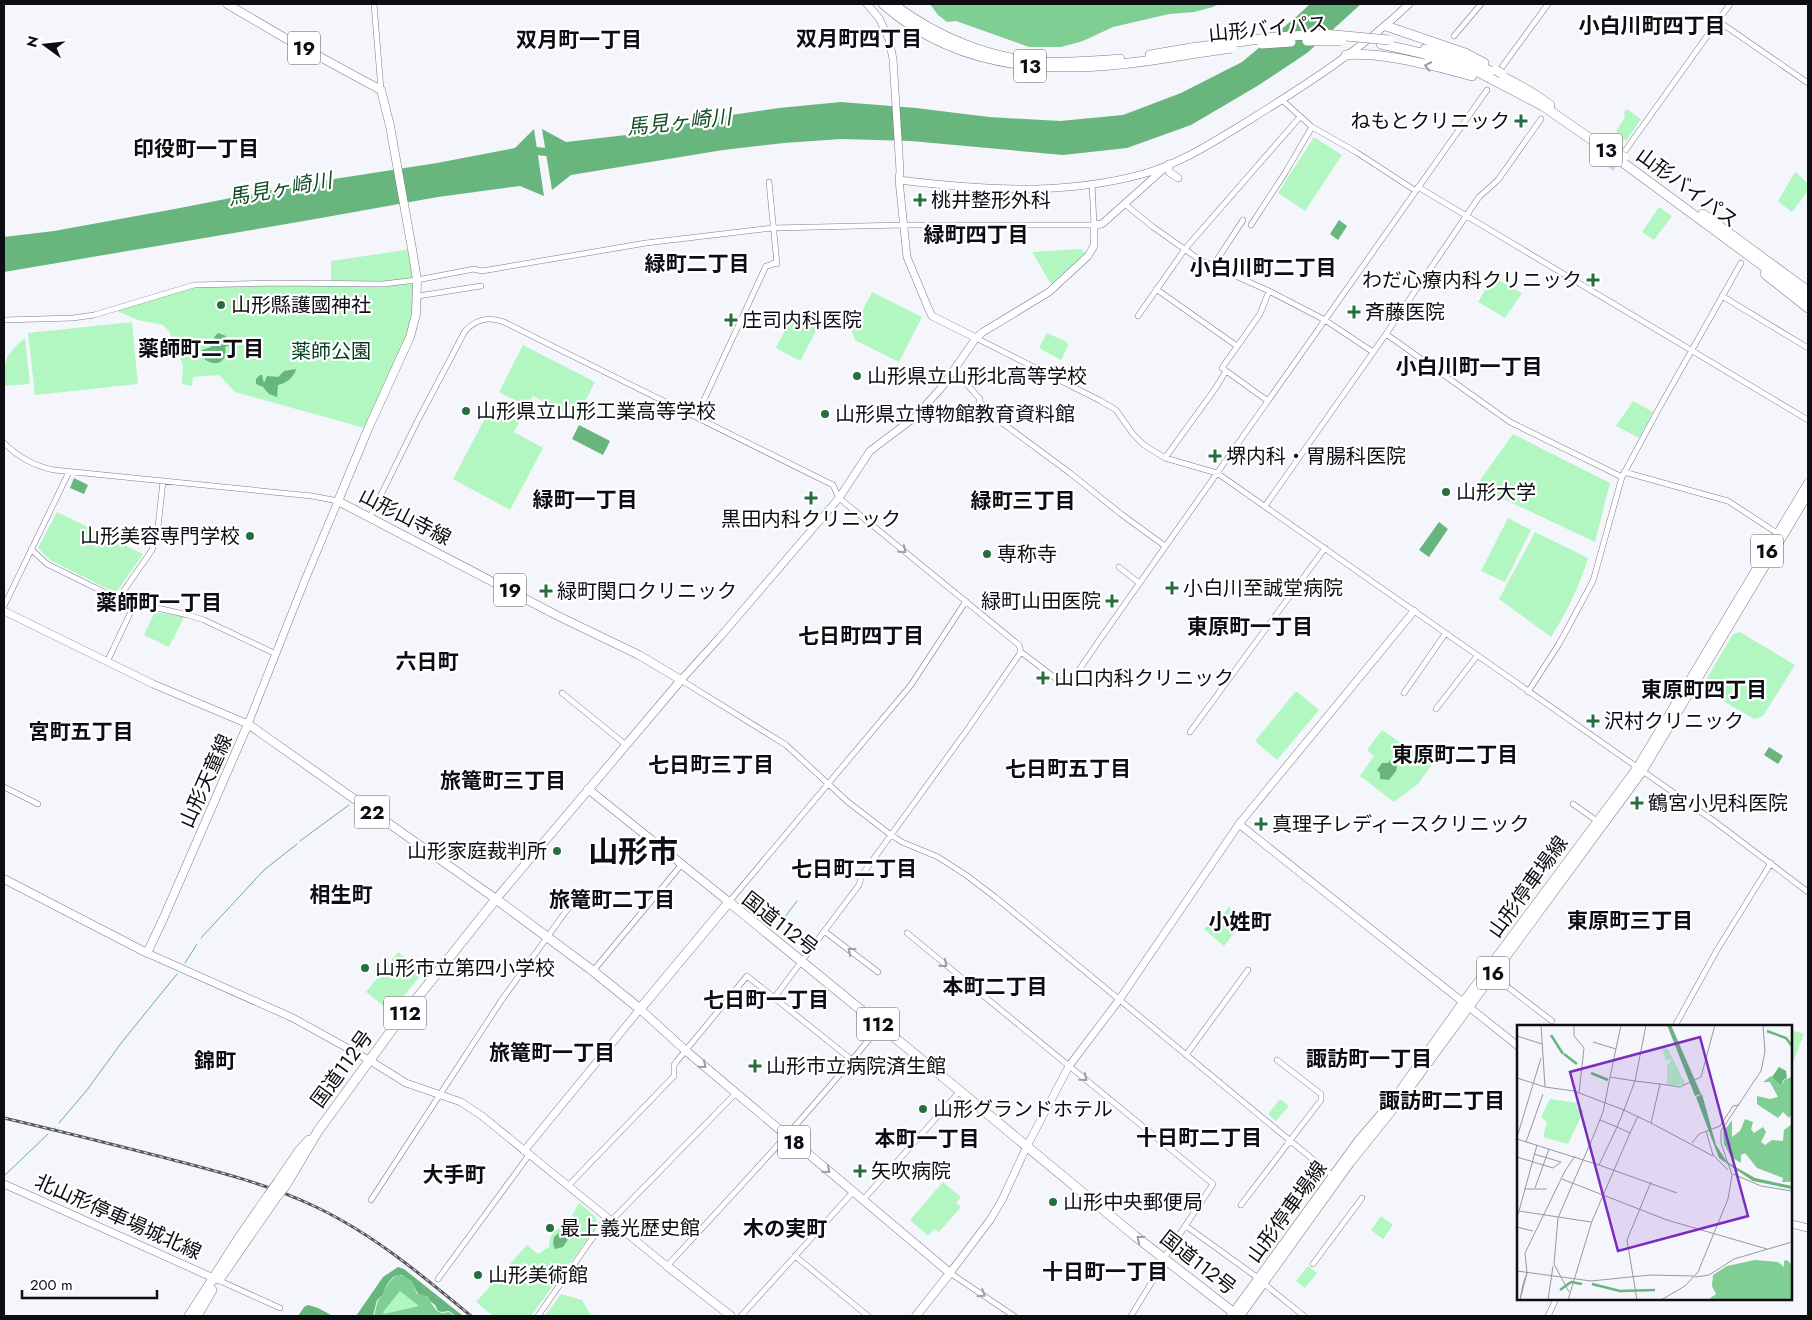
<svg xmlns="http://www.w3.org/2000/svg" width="1812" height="1320" font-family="Jost,'Noto Sans JP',sans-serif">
<rect width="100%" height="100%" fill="#f5f5fc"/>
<path fill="#b2f7c2" d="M1627,109L1641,119L1626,141L1617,134V130L1625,117L1624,112Z
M1314,137L1342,155L1305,211L1278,193Z
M1795,172L1808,183V191L1792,212L1778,201Z
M1659,207L1672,216L1654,240L1642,232Z
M412,249L416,314L368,429L235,392L219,375L193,377L192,386L182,384L183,365L169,331L163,325L138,320L113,309L194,286L331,284V261Z
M1082,249L1086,254L1051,284L1032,252Z
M1493,277L1522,293L1505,318L1478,302Z
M872,292L922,317L899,362L855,340L852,332Z
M792,316L817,329L800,361L776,348Z
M132,322L138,384L35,395L28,333Z
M1047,333L1067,342L1068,346L1061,360L1039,348Z
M25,338L30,384L4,386C4,359 5,355 25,338Z
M523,345L595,382L576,419L533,396L527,407L499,392Z
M1633,401L1653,412L1639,438L1616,426Z
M492,405L520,420L514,432L543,448L510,510L453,479Z
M1513,434L1610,483L1595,542L1476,486Z
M57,512L143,554L116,593L50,560L38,548Z
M1508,518L1531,530L1505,582L1481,571Z
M1535,532L1588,558C1579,587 1567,612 1551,637L1499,599Z
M155,612L184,617L169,647L144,635Z
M1740,632L1795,665L1763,716L1754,719L1703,689V685L1733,634Z
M1296,691L1319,710L1277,760L1255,741Z
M1382,730L1432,764L1418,784L1394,802L1360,776L1374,756L1367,750Z
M1229,907L1244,920L1224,946L1204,929L1217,912L1222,916Z
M398,952L423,972L391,1012L366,992Z
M1791,1030L1804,1034L1791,1067Z
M1280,1099L1289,1106L1276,1121L1268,1114Z
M943,1182L961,1197L956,1203L961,1207L939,1232L934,1229L928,1236L910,1220Z
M579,1203L596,1217L597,1226L531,1316H493L476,1302L527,1245L538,1254L549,1247C549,1235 554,1228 566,1227Z
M1381,1216L1393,1225L1383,1239L1371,1230Z
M1308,1266L1317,1273L1305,1288L1296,1281Z
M395,1283L442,1316H375Z
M561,1294L582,1300L590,1314L600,1316H545Z"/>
<path fill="#7fce93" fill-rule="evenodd" d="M930,4H1219L1213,7L1194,12L1169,14L1113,27L1083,41L1061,47H1029L956,21L947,22L938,15Z
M397,1275C410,1275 413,1284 417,1294L426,1295C430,1301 433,1306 437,1311L442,1313L449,1312L455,1316H374L378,1300L383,1295L386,1287L392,1279ZM400,1291L419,1306L384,1314L383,1312Z"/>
<path fill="#68b67d" d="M1310,4H1361L1307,53L1259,85L1191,125L1127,148L1063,155L911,141L841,139L784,143L723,150L571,175L552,190L542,129L566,142L643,133L717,117L779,108L841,102L916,108L989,117L1060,121L1123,115L1181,93L1242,62L1296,17Z
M534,129L544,196L520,186L438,197L304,221L4,272V237L54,231L180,208L302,184L437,163L515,148Z
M1339,220L1347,226L1338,240L1330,234Z
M218,333L226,336L225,340L227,342H231L230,345L225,347C229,366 209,368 200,354L202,350L211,347L215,336Z
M296,369C295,376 286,384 278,385L277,397L269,394L263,387L256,384V379L260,375H262L264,383L267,376L278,377L284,371Z
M579,425L610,441L603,455L572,439Z
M74,478L88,485L84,494L70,488Z
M1439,522L1448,529L1429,557L1419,550Z
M1769,747L1783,756L1778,764L1764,755Z
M1390,760H1392L1397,765L1396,771L1389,780L1380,779V773L1377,770L1382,763H1388Z
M561,1231H567L569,1238L563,1247L555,1249L553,1244L554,1237Z
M398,1267L404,1269L463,1316H456L449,1311L442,1312L438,1311L435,1305L430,1301L427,1296L418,1294L411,1281L402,1275H397L392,1278L386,1286L383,1295L377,1300L373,1316H356L383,1277Z
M308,1305L318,1308L333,1316H298L304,1307Z"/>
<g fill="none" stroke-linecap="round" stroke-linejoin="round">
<path stroke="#68b67d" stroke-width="1" d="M300,841L349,805
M775,930L797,901
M201,938L264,870L297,844
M185,963L197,944
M59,1123L87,1090L122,1042L177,974
M54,1130L55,1128
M4,1176L48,1134"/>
<path stroke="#68b67d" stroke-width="8" d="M528,153L536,151L556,153"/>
<path stroke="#d2d2d9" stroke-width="5" stroke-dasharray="5 2.5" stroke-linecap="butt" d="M1611,169L1620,157"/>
<g stroke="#7d7c8d" stroke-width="6">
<path id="street" d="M374,4L381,90
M1718,21L1808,83
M1454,36L1481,4
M1502,67L1548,4
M1282,100L1312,127L1356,152L1416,191
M1625,151L1730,4
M1418,187L1808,420
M1126,205L1153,227L1200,260L1269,291L1325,320L1373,352
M1251,225L1285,173L1312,127
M1213,266L1243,220
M1156,289L1237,346
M418,296L481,286
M1722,296L1808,348
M1138,316L1185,249L1299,118
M4,320L73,318L94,315L194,285L274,283L383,284L417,280L474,269L482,271L646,243L773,228L903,225H1094L1092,183
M1386,334L1510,422L1622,477
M976,338L1101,401L1116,410L1133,434L1144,445L1165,458L1217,473L1714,821L1808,892
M954,370L980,399
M979,401L997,419L1070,473L1121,514L1165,546
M1268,401L1222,368L1260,314L1269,291
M696,417L766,266L771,265L773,263L777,264L769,182
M4,443C19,458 34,466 54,470L312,496L338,501
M1165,458L1215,389L1226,371
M1624,472L1728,501L1780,535
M1265,506L1386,334L1479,197L1498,180L1541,119
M370,517L418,420L465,331C476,319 488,316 504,322L833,485L839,498L1019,645L1021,652
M31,549L47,564L118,599L188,615L204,620L276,654
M1119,567L1139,583
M118,599L152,550L158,527L163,481
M4,606L69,472
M107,662L135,603
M681,680L786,745L848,802L891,835L902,842L938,857L966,875L995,897L1333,1176
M1528,692L1559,644L1593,581L1622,477L1658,410L1741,263
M562,693L626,745
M1404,693L1445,634
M1436,709L1477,656
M1190,732L1325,548
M4,787L38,804
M1573,804L1597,821
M729,902L911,685L966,601
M824,931L878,972
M907,933L1213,1184L1164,1258
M593,971L682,864
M1492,975L1552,1021
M774,998L859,885L862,875L967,730L1021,652L1063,684L1070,683L1103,635L1487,90
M1675,1026L1717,950L1771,863
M1186,1055L1248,970
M568,1186L674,1076V1065L677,1061L747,976L852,1060
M371,1200L501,1001L577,896
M863,1200L960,1091
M1241,1205L1321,1100V1094L1277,1060
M611,1221L736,1093
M1186,1226L1258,1278
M795,1256L868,1316
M1313,1264L1362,1198
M667,1266C740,1187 813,1109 880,1026
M950,1273L1014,1316
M438,1279L529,1155
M218,1280L280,1308
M1263,1283L1304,1316
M538,1316L607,1217
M741,1316L853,1192
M1131,1316L1166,1259
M1548,1316L1556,1299"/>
</g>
<g stroke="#7d7c8d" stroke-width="8">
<path id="secondary" d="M867,4L879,18L889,39L893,59L900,171L899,180L907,257L929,310L932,316L976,338
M1169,164V172L1178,178
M899,180C980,190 1063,196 1143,174C1180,164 1215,141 1248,121C1304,86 1361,50 1409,4
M4,611L153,684L248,724L305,580L338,501
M681,680L720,637L839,498L870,451L915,417L942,387L976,338L983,332L1049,292L1088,256L1094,246V225L1102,224L1169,164
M1239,824L1518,1046
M147,953L293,1018L369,1060L406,1083L461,1102L482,1116L667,1266
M524,1151L640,1009
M4,1184L218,1280
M1791,1224L1808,1228
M950,1273L990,1220L1002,1200L1027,1146L1069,1066L1119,1000L1239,824L1414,611"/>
</g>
<g stroke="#7d7c8d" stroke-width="9">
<path id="primary" d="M588,789L729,902
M4,879L147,953L164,917L248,724L496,899L681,680L639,655L558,616L338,501L368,429L410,337L416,314L417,280L412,249L390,126L381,90L285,38L227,4
M640,1009L685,1050L950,1273L916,1316
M667,1266L731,1316
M1231,1316L1358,1141L1394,1099L1463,1002L1637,768L1808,483
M1240,1316L1350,1163L1403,1097L1642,772L1808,494"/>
</g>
<g stroke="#7d7c8d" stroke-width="10">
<path id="highway" d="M883,4C971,82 1082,73 1190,54
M893,4C937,37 991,60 1046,62C1071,63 1095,61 1120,59
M1386,26L1465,53L1484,63
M1381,44L1421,53L1478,72L1543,106L1595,142L1808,299
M1425,49C1470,60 1513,78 1550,105
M1150,55L1191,48
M1346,55C1377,51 1442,67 1472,76
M1703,214L1808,291
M1765,274L1808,308
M278,1182L299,1151L309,1140
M286,1185L318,1131L391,1031L496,899L593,971L640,1009L729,902L960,1091L1135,1236L1238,1316
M221,1277L275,1199
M189,1316L241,1235L268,1196
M197,1316L212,1290"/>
</g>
<use href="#street" stroke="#fff" stroke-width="5"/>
<use href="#secondary" stroke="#fff" stroke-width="7"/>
<use href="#primary" stroke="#fff" stroke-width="8"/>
<use href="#highway" stroke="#fff" stroke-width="9"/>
<g stroke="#57575e" stroke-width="3">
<path id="rail" d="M4,1118C55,1130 107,1143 158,1156C212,1170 266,1183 316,1207C373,1234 423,1276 471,1316"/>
</g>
<use href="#rail" stroke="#fff" stroke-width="1" stroke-dasharray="4" stroke-linecap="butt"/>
<g stroke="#7d7c8d" stroke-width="10" stroke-linecap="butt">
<path id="highway-bridge" d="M1307,41H1341
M1262,44L1291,42
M1191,48L1275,37L1324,34L1389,40
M1190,54L1232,48
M1496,70L1502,74
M1617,153L1624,157
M268,1196L278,1182
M275,1199L286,1185"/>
</g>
<use href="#highway-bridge" stroke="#fff" stroke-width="9"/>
</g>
<defs><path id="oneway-chevron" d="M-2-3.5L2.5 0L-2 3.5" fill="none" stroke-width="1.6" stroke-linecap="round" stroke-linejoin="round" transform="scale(1.25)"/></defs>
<g stroke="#9e9ea1">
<use href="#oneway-chevron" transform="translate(1428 66) rotate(-168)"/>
<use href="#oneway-chevron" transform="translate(903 550) rotate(39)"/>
<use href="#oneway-chevron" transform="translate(851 951) rotate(-142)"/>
<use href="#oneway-chevron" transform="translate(944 964) rotate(40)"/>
<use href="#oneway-chevron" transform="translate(703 1065) rotate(40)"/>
<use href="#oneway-chevron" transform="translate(1084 1078) rotate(39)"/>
<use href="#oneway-chevron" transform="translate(827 1170) rotate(40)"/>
<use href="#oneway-chevron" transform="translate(1140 1239) rotate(-142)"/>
<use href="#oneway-chevron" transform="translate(982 1294) rotate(33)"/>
</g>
<g fill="#246f3d" stroke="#fff" stroke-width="2">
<path d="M1518.5 113.5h5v5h5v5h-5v5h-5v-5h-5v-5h5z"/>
<path d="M917.5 192.5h5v5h5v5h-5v5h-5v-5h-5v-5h5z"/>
<path d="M1590.5 272.5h5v5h5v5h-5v5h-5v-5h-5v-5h5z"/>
<circle cx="221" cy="305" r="5"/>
<path d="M1351.5 304.5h5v5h5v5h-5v5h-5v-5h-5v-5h5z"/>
<path d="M728.5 312.5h5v5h5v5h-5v5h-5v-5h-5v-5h5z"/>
<circle cx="857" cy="376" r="5"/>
<circle cx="466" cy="411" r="5"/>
<circle cx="825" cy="414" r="5"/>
<path d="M1212.5 448.5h5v5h5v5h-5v5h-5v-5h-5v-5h5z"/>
<circle cx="1446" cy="492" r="5"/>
<path d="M808.5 490.5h5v5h5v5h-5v5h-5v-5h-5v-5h5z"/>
<circle cx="250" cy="536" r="5"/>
<circle cx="987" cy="554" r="5"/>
<path d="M1169.5 580.5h5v5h5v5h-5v5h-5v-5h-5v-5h5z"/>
<path d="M543.5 583.5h5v5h5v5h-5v5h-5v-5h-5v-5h5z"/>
<path d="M1109.5 593.5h5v5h5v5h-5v5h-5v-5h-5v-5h5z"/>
<path d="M1040.5 670.5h5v5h5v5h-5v5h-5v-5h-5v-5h5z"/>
<path d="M1590.5 713.5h5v5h5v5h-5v5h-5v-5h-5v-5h5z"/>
<path d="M1634.5 795.5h5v5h5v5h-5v5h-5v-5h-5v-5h5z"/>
<path d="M1258.5 816.5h5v5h5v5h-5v5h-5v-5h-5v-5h5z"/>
<circle cx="557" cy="851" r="5"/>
<circle cx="365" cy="968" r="5"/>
<path d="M752.5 1058.5h5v5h5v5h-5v5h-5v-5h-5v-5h5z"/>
<circle cx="923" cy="1109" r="5"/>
<path d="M857.5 1163.5h5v5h5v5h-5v5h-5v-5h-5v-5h5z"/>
<circle cx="1053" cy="1202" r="5"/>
<circle cx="550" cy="1228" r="5"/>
<circle cx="478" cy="1275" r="5"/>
</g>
<g text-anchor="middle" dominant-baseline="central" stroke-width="4.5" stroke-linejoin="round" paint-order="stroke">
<g fill="#fff" stroke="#56565a" stroke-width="1">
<rect x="288" y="31.5" width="32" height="33" rx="4"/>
<rect x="1014" y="49.5" width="32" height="33" rx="4"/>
<rect x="1590" y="133.5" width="32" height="33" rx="4"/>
<rect x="1751" y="534.5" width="32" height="33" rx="4"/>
<rect x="494" y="573.5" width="32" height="33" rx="4"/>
<rect x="354.5" y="795.5" width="35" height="33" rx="4"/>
<rect x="1477" y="956.5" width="32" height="33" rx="4"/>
<rect x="384" y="996.5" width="42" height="33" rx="4"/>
<rect x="857" y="1007.5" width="42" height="33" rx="4"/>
<rect x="778" y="1125.5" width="32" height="33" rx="4"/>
</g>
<g font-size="19" font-weight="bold" fill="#0d0d13">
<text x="304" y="48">19</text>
<text x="1030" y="66">13</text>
<text x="1606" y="150">13</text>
<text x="1767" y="551">16</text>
<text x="510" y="590">19</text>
<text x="372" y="812">22</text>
<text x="1493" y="973">16</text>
<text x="405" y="1013">112</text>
<text x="878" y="1024">112</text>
<text x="794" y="1142">18</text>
</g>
<g font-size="20" fill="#0d0d13" stroke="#fff">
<text transform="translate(1268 29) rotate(-5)">山形バイパス</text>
<text transform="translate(1687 188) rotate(36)">山形バイパス</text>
<text transform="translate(405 517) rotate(27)">山形山寺線</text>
<text transform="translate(206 781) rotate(-66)">山形天童線</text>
<text transform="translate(1528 887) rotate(-54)">山形停車場線</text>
<text transform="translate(780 924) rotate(38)">国道112号</text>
<text transform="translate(342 1069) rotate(-54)">国道112号</text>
<text transform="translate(1287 1212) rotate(-54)">山形停車場線</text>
<text transform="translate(118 1217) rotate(24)">北山形停車場城北線</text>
<text transform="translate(1198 1263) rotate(38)">国道112号</text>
</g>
<g font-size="20" fill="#0d0d13" stroke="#fff" text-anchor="start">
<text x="1510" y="121" text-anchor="end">ねもとクリニック</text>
<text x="931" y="200">桃井整形外科</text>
<text x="1582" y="280" text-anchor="end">わだ心療内科クリニック</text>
<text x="231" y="305">山形縣護國神社</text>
<text x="1365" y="312">斉藤医院</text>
<text x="742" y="320">庄司内科医院</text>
<text x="867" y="376">山形県立山形北高等学校</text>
<text x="476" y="411">山形県立山形工業高等学校</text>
<text x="835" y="414">山形県立博物館教育資料館</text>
<text x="1226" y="456">堺内科・胃腸科医院</text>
<text x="1456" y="492">山形大学</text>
<text x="811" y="519" text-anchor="middle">黒田内科クリニック</text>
<text x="240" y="536" text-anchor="end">山形美容専門学校</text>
<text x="997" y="554">専称寺</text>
<text x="1183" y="588">小白川至誠堂病院</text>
<text x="557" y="591">緑町関口クリニック</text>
<text x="1101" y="601" text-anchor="end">緑町山田医院</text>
<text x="1054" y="678">山口内科クリニック</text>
<text x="1604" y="721">沢村クリニック</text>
<text x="1648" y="803">鶴宮小児科医院</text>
<text x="1272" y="824">真理子レディースクリニック</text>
<text x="547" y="851" text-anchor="end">山形家庭裁判所</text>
<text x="375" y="968">山形市立第四小学校</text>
<text x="766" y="1066">山形市立病院済生館</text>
<text x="933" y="1109">山形グランドホテル</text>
<text x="871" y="1171">矢吹病院</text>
<text x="1063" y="1202">山形中央郵便局</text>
<text x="560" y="1228">最上義光歴史館</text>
<text x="488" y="1275">山形美術館</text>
</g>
<g font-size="20" fill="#003f1a" stroke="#fff">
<text x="331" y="351">薬師公園</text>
</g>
<g font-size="21" font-weight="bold" fill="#0d0d13" stroke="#fff">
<text x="1652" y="26">小白川町四丁目</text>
<text x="859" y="39">双月町四丁目</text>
<text x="579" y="40">双月町一丁目</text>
<text x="196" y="149">印役町一丁目</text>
<text x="976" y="235">緑町四丁目</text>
<text x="697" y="264">緑町二丁目</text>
<text x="1263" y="268">小白川町二丁目</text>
<text x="201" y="349">薬師町二丁目</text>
<text x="1469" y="367">小白川町一丁目</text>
<text x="585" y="500">緑町一丁目</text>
<text x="1023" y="501">緑町三丁目</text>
<text x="159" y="603">薬師町一丁目</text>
<text x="1250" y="627">東原町一丁目</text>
<text x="861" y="636">七日町四丁目</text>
<text x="427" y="662">六日町</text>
<text x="1704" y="690">東原町四丁目</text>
<text x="81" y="732">宮町五丁目</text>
<text x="1455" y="755">東原町二丁目</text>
<text x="711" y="765">七日町三丁目</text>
<text x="1068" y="769">七日町五丁目</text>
<text x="503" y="781">旅篭町三丁目</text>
<text x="854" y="869">七日町二丁目</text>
<text x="341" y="895">相生町</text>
<text x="612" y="900">旅篭町二丁目</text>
<text x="1630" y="921">東原町三丁目</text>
<text x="1240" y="922">小姓町</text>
<text x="995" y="987">本町二丁目</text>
<text x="766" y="1000">七日町一丁目</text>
<text x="552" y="1053">旅篭町一丁目</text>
<text x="1369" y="1059">諏訪町一丁目</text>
<text x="215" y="1061">錦町</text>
<text x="1442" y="1101">諏訪町二丁目</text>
<text x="1199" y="1138">十日町二丁目</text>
<text x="927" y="1139">本町一丁目</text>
<text x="454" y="1175">大手町</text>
<text x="785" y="1229">木の実町</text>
<text x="1105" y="1272">十日町一丁目</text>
</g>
<g font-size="21" font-style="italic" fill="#144d28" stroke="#fff">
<text transform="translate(679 122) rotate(-6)">馬見ヶ崎川</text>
<text transform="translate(280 189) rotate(-10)">馬見ヶ崎川</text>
</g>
<g font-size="30" font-weight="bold" fill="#0d0d13" stroke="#fff">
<text x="633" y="851">山形市</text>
</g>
</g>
<g transform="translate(1517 1025)">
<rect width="275" height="275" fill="#f5f5fc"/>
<path d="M145,23L151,24L169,60H150V41L155,34L149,36ZM33,74L60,78V83L67,85L51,119L26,112L30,97L24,92Z" fill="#b2f7c2"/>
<path d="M254,51L264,61L267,55L275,52V88L272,93L266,87L261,93L240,79V71L253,74L261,72L253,57H246ZM228,94L236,97L234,104L237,108L246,102L249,107L244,117L248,120L255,115L266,116L267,105L275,99V157H265L266,153L240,143L228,128L224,130V138L214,132L207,119L206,107L215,95V112L223,106ZM238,235L261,237L267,242V236L270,235L275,240V275L192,274L199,269L195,261L196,250L210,241Z" fill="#7fce93"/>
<path d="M150,0H154L184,69L178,71ZM262,42L269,46L270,53L266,55L264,61L255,52ZM185,69L199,120L210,137L238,153L275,161V164L236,156L202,133L179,72Z" fill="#68b67d"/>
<path fill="none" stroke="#68b67d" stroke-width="2.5" d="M250,6L269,13L275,21M34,10L46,29M47,29L60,39M74,48L91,55M75,259L103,266L138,265M43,265L54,257L65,259"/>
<path fill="none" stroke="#98989f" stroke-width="1" d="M24,0L28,62M57,0V11L67,23M104,0L93,52L118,56L107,85L134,98L143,59L163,62L184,52L198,0M129,0L118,56L143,59M0,11L25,19M76,17L99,24M0,53L28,62M28,62L57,66L107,85L100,102L113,108L75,196L51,275M62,68L67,23M83,95L100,102M134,98L196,131M189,106L196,130L211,145M113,108L121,91M1,109L24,33M76,112L86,87L93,52M0,114L82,140L100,102M9,117L26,69M175,118L182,109L203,101L216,81L222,80M0,132L36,143L44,137L17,129M82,140L160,168M48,146L58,131M216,149L244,161L275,166M45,154L150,195L250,224M56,158L76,112M18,163L32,124M7,164H30M2,186L20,120M0,192L2,186L74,197M0,202L16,206M0,246L74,256L133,250L177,251M10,248L8,228L48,146M178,252L192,250L217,234L275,217M52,267L37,239L41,193L56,158M3,275L6,259L10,248L3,275M31,275L36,241M120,275L110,215L134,157M144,275L168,261L181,247L211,174L215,150L204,118V106L244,46L248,27L246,0"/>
<path fill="#7b2cbf" fill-opacity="0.15" stroke="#7b2cbf" stroke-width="2.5" d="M183,12L231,191L101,226L53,47Z"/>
<rect width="275" height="275" fill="none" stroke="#0d0d13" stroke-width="2.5"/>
</g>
<rect width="1812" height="1320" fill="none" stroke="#0d0d13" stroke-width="10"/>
<g transform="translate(45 45) rotate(285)" stroke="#ffffff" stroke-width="4" paint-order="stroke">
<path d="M0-4L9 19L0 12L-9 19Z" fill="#0d0d13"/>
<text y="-8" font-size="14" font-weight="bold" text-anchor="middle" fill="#0d0d13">N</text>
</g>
<path d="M22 1290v8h135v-8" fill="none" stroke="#0d0d13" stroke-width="2.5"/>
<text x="30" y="1290" font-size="15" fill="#0d0d13" stroke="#ffffff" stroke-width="4" paint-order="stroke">200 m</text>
</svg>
